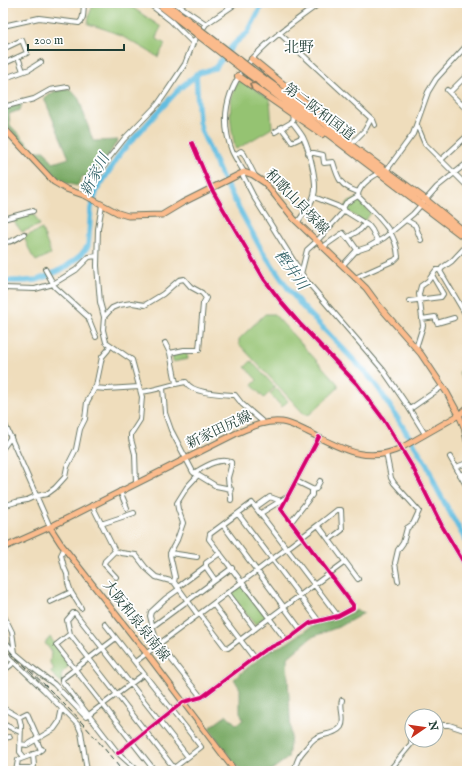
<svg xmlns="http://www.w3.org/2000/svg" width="470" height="774" font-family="'IM FELL English','Noto Serif JP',serif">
<rect width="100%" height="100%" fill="#fff"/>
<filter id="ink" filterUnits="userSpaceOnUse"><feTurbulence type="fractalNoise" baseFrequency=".025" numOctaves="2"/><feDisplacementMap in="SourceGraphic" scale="8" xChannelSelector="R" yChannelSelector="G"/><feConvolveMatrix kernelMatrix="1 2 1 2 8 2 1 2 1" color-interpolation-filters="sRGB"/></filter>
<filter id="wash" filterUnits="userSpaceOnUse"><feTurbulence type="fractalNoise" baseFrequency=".012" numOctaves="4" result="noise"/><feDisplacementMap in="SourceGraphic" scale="16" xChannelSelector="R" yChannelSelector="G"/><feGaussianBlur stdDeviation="0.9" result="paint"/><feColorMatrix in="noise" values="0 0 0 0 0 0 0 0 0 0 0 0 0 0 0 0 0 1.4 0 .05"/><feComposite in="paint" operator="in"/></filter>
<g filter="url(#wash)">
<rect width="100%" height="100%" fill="#efddbc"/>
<path fill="#95c372" stroke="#5a8053" d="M94,3H126L161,27L157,35V39L165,44L158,57C135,43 114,30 88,24L89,15Z
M240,79L270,99L272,128L237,149L235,148C231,126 225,98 240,79Z
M358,198L371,213L364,222L344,209L347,203Z
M33,213L40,225L22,232L11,218Z
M42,229L51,254L36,261L31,254L24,237Z
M265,314H274L338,384V388L310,414L305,415L239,344V339Z
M186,351L188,359L173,362L172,353Z
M251,361L275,387L264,398L252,385L257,380L245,367Z
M467,369V389L466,390L459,372Z
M276,388L288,401L282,407L270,394Z
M242,584L267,616L255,625L230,593Z
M50,637L70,665C62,673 59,673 63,684L50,672L54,669L50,663L51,651L45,643Z"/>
<path fill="#78a964" stroke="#4c734c" d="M70,89L79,99L93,141L118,140L92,181L83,176L77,186L58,181L3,122V114L5,108L22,104L20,110L9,114L10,125L35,151H45L53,163L69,158L44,98L55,91Z
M357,610L364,613L341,626L312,637L287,658L291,736L288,758L270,771H242L235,764L209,728L227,715L236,724L243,720L240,712V689L234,679L267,652L287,643L315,624L344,616Z"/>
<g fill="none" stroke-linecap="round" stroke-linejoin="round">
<path stroke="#62bde0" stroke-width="5.5" d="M196,74L199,121L202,132L221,175L261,249L290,291L302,306L367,374L379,389L427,465L437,489L467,543
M3,281H25L37,280L50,275L66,267L81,255L88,246L91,208L97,190L122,151L180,88L199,73L215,68L234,44L248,32L262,5L265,3"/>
</g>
</g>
<g filter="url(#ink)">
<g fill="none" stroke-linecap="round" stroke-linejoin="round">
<g stroke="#687564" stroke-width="6">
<path id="minor" d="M148,3L171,21L193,43
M175,3L206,24
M3,26L39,18L79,23C85,19 83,10 84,3
M279,33L373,120L375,125
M3,49L22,40L27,53L3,64
M18,57L23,71
M3,74L5,78L30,69L41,62
M447,90L467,110
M450,92L467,75
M462,105L467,100
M3,107L34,99L50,90L68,87
M293,113L292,122C296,127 300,132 303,137C309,149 318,183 314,195C312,204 303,214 298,222
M417,125L425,144L467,186
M281,127L292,142L303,137
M275,132L292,122
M192,143L211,188L264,279L282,303L301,325L357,384L384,420L413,468L442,526L467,568
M351,144L365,130L371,119
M308,153H314L323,155L324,163L333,162C338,179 340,186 358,192
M235,155L241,151L244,154L255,176
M442,159L467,136
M244,172C240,165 235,158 232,151C205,81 272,38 320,3
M242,174L255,199L305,279L383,370L407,405L425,434
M86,196L109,158L124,139L158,104L167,91L185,64L193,43L206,24L237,3
M314,197L337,206L369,226L372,230L378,242
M102,205L98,229L97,266L100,302L104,317L103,330L106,342L132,360L142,397L140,420L131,434V439L135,454L136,483
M342,210L346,203L358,196
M3,219L33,211
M406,220L415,225L421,240
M348,237L358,251
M3,241C10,244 18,238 24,234
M467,245L452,261L442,268L440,271L467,317
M323,247L343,233L347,238L348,237L360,230L365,224
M343,265L356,251L368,247L384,238L413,214L437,187L467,163
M45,269L55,287L88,317L96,337
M301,273L302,270L307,250L317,241L344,211
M355,278L395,260L398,257C397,231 375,214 358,196C358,185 375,173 386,171L413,134L428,92L436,79L467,45
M3,288L35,289L53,284L76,270L89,257L97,256
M409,301L441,297L443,294L432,275
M104,317L112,308L119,305L132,303L145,305L163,294L179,280L184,279L191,287L202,293L206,298L203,304L199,350H184L170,353
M422,319L435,317L437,323L454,318
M165,343L170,353L176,383
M416,348L423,326L419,294L421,286L428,281L436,270H441
M94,388L107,389L139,387
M163,388L165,413L171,430L193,472L216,486L231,489
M141,392C158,390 170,384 186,382C192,394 222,394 235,395L242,404L264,423
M410,409L443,386
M3,420L50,527
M3,448L11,437
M386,453L391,478L394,483L419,511L413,524L407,528L403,543L398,550L395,563L398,581
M450,457L467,487
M456,467L467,463
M194,473C204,467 219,457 231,462C232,468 229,472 228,478C228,486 232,492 231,500
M460,475L467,472
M312,490L316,489L320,481
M120,491L127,508
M3,495V507
M92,505L115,551L121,553L136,555L146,568L156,577L174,582L198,615
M3,506L16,502L27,500L36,496L47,494L55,488L65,477L67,467L76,449L80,429L85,419L87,402L96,386L102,357L108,350L110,345
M256,507L270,497L281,501
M261,513L287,497
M238,514L318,620
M291,522L312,495V489L296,481
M101,524L134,513
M223,525L301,630
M318,525L337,510H341L342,530L329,540
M64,549L61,555L64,567L67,574L68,583L71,592L81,608
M115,551L105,561L104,564L116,577
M170,553L197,557
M215,580L206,567V563L220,553
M174,582L175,577L170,555L171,551L177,540L183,523L178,509L177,503L187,487L198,475
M178,587L206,566
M179,589L165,599L151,612L150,616L156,640L201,697
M228,593L255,629
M50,602L71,592
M213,604L254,658
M3,614L12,632L15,653
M200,614L225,647L228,648L240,639
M105,624L201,747L170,771
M152,627L232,568
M70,634L56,645L155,771
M116,638L62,679V681L118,753L138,771
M3,639L15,653L34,669L54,684L86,717L144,674
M240,640L345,562
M286,640L209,539L210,534L252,503L338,616
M3,651L44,690L78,725L81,732L87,771
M135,662L318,525L358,579
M3,671L11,665L14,661
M3,708L19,717L21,725L20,752L24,757
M19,717L27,713L38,738
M3,724L20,732
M436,725H449L467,731
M3,738L10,737
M36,739L41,750
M20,744L27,745L54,729L59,722L62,708
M118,753L183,702L202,697L263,651L290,638L310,623L338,616L353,608V605L281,509L319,437
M17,768H30L34,766L33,754
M174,768L70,634L67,620L73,613H75L188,757
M16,771L18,760L37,753L42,749
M294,771C298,758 298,757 307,747C309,745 310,742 313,740C320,733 334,736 341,727C346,719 339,709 342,700
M389,771L411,744L412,731"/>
</g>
<g stroke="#687564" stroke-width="7">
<path id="major" d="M3,127L54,182L66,189L86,196L118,213L128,216L162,215L182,203L244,172L253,175L265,183L294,219L366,288L380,307L421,354L447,393L459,415L464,427L467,441
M50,527L61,544L147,654L235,771
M3,548L50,527L237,433C251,427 266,420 282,422C291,423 299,428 308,432C339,447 365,465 401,448L459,415L467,408"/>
</g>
<g stroke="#687564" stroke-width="8">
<path id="highway" d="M157,3L197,34
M165,3L199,29
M252,59L317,112
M252,70L323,122L352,146L426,200L467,234
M249,74L467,239
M238,76L322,134"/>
</g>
<use href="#minor" stroke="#fff" stroke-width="4"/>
<use href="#major" stroke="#fbbb8c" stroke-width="5"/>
<use href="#highway" stroke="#fbbb8c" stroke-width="6"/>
<path stroke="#1f3d34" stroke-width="1" stroke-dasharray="6 3" stroke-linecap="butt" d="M3,646C47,686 86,723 122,771"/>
<g stroke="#687564" stroke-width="8" stroke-linecap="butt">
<path id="highway-bridge" d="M199,29L252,70
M197,34L249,74"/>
</g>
<use href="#highway-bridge" stroke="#fbbb8c" stroke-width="6"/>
<g stroke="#fff" stroke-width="6">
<path id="cycleway" d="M192,143L211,188L264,279L282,303L301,325L357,384L384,420L413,468L442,526L467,568
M118,753L183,702L202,697L263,651L290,638L310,623L338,616L353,608V605L281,509L319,437"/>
</g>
<use href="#cycleway" stroke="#d6006c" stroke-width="4"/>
</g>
<defs><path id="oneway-chevron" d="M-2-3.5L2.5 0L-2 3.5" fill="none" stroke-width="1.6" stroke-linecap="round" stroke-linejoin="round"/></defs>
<use stroke="#82765c" href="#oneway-chevron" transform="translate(252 85) rotate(-147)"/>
</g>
<g text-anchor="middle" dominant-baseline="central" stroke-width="3.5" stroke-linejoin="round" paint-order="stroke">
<g font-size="14" fill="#1f3d34" stroke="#fff">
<text transform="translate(319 112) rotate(37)">第二阪和国道</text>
<text transform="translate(297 202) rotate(46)">和歌山貝塚線</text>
<text transform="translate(219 430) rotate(-25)">新家田尻線</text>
<text transform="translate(136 621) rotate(52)">大阪和泉泉南線</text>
</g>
<g font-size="15" fill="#1f3d34" stroke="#fff">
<text x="299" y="47">北野</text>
</g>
<g font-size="15" font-style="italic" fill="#336368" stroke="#fff">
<text transform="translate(95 175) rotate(-62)">新家川</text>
<text transform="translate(291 270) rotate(54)">樫井川</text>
</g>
</g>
<rect width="470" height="774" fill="none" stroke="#fff" stroke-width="16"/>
<g transform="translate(424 728) rotate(77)"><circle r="19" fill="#ffffff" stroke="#a5b1ae"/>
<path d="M0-3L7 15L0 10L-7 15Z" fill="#c8321e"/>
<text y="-6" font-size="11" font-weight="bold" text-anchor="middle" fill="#1f3d34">N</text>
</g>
<path d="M28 44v6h96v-6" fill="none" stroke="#1f3d34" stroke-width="2"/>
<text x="34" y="44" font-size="12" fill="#1f3d34" stroke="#ffffff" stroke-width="3" paint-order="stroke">200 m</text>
</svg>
